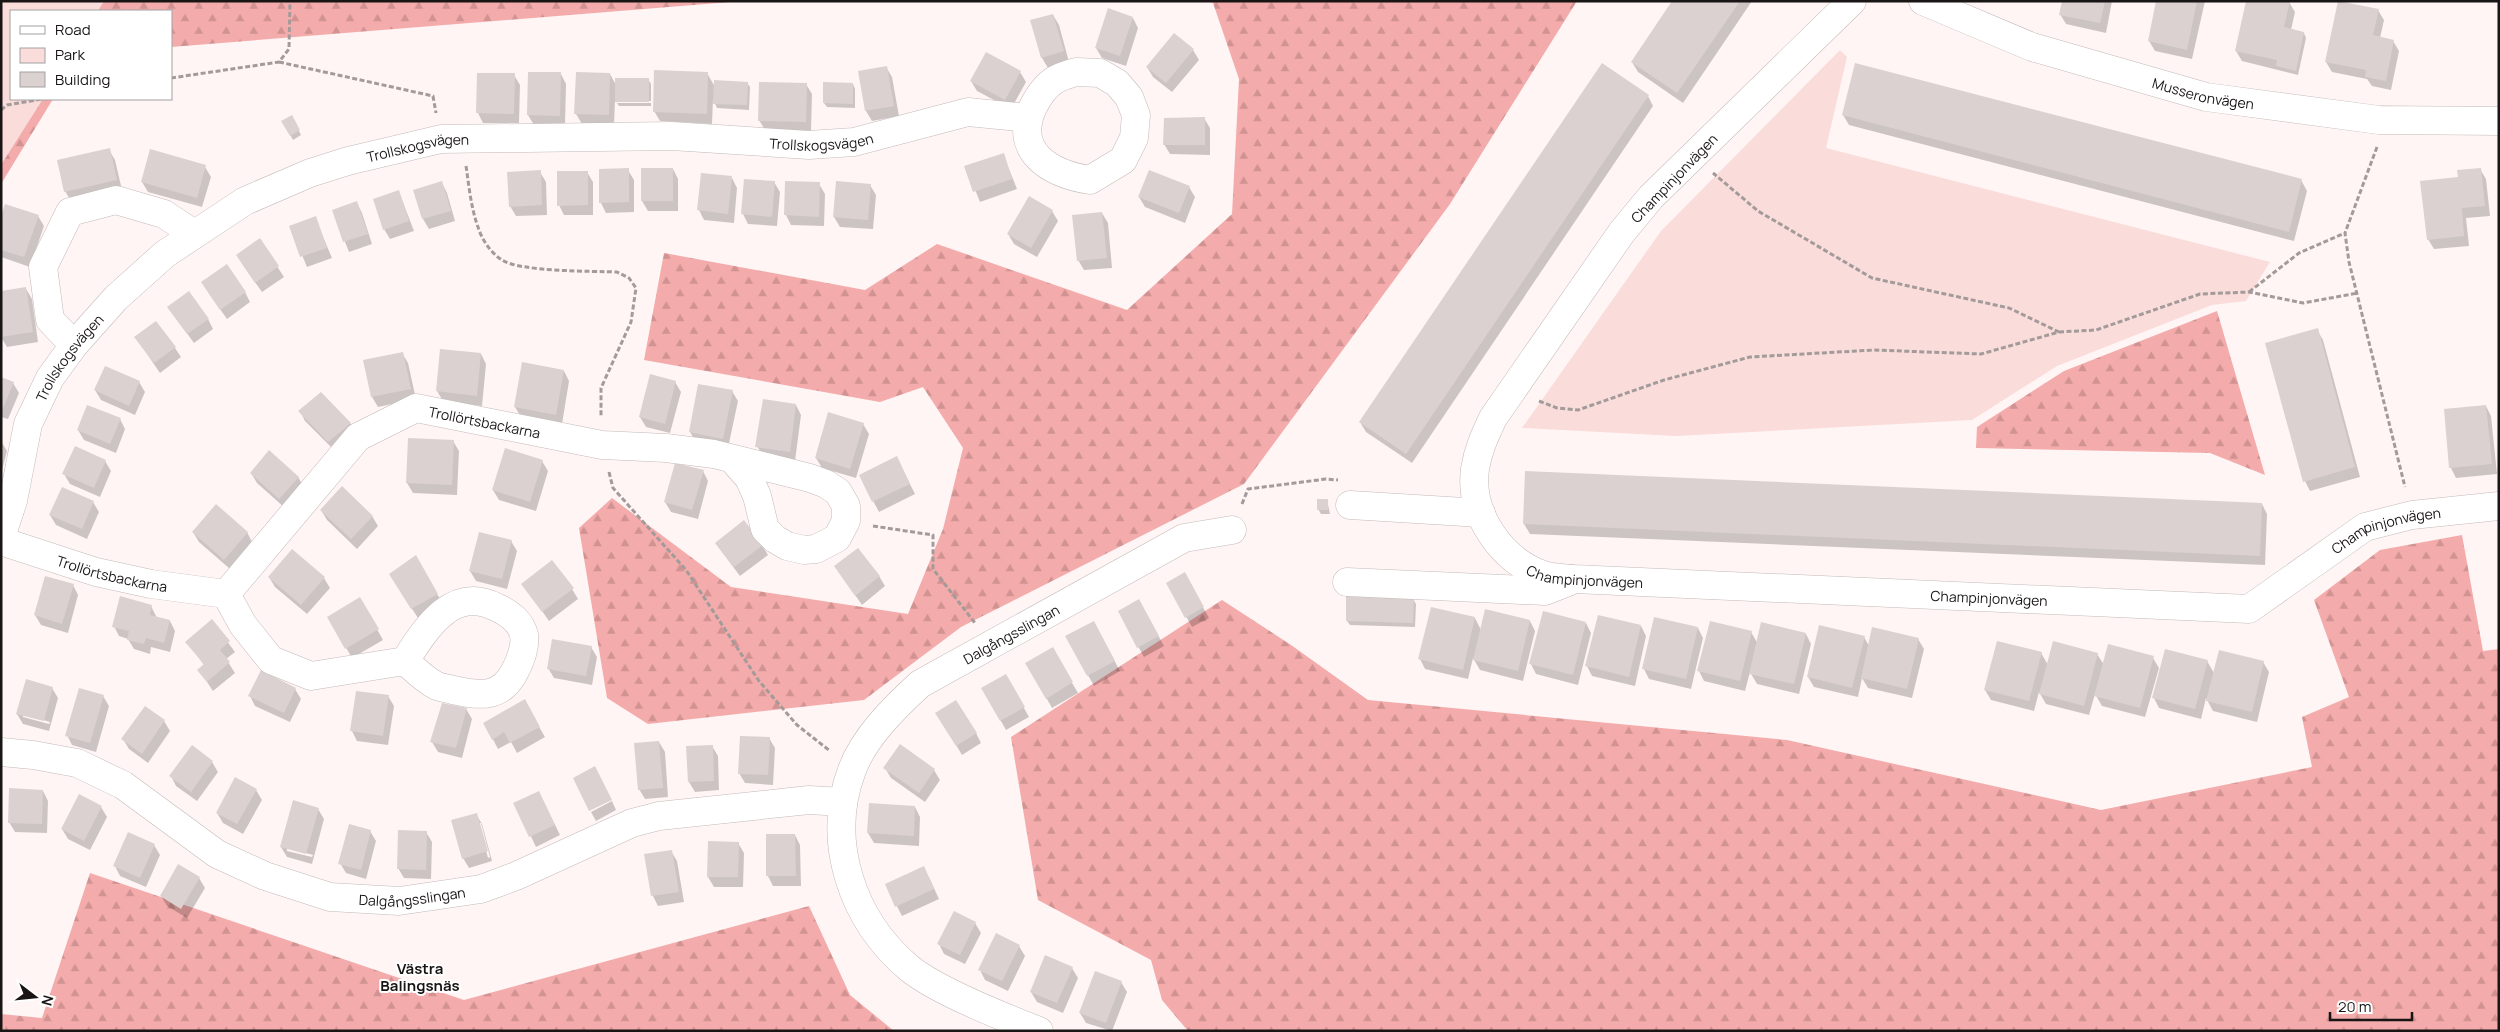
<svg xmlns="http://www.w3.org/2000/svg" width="2500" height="1032" font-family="Manrope,sans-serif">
<defs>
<pattern id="forest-firs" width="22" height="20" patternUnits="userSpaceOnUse" patternTransform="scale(1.25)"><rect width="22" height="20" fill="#f4abab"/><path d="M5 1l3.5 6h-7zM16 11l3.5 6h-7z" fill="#d19292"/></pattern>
</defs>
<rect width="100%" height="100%" fill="#fff5f4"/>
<path fill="url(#forest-firs)" d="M1,1H743L171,47V11H11V99H53L1,184Z
M1206,1H1577L1450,204L1244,484L961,627L864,700L648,724L607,698L579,528L612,498L731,587L908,614L943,529L963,448L923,387L880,402L644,360L664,253L865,290L937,244L1127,310L1232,214L1239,79L1213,3Z
M2217,311L2265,475L2210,453L1976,448L1977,427L2064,371Z
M2462,535L2483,651L2499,649V1031H1188L1162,1000L1151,960L1038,900L1011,737L1222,600L1291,645L1368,700L1787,740L2101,810L2312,767L2302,717L2349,697L2314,600L2380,550Z
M90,873L464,1000L809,906L850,995L894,1031H1V1014L42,1018Z"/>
<path fill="#fadcdb" d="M1,1H104L98,11H11V99H43L1,165Z
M1840,50L1847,57L1826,148L2270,262L2246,301L2212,305L2057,366L1972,420L1676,436L1522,428L1661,231Z"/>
<path fill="#0003" fill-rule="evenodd" d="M1673,1H1752L1683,103L1638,72L1632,62Z
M2063,1H2112L2106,33L2066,24L2060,14Z
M2157,1H2205L2192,59L2155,51L2149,41Z
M2289,2L2295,12L2291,30L2304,33L2306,38L2298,75L2242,61L2236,51Z
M2378,10L2384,20L2380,38L2393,41L2399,51L2391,90L2372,86L2367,79L2332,72L2326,62Z
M1053,15L1059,25L1069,62L1048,68L1042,58L1032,21Z
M1133,18L1138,28L1126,66L1102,58L1096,48Z
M1193,50L1199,60L1172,92L1153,77L1147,67Z
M886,67L892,77L899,116L872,121L866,111L859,72Z
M1020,72L1026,82L1011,109L977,91L971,81Z
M707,73L715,87L747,83L750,87L749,110L717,108L713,99L712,124L660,121L654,111Z
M561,74L566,84L565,125H534L528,115Z
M610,74L616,85L648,79L651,84V101L617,100V103L615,100L614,125L582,124L576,114Z
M514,75L520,85L519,123H483L478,113Z
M806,84L812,94L811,131L765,130L759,120Z
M853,84L855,89V108L827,107L824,103Z
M1648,96L1653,106L1412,463L1366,432L1360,422Z
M617,103H651V106H619Z
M1843,115L2301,180L2307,191L2294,241L1849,125Z
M292,117L301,135L293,140L283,121Z
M1204,118L1210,128V155L1170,154L1164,144Z
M109,150L115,160L122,190L71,201L65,191Z
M1003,154L1017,189L980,202L966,167Z
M205,167L211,177L202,207L148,192L142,182Z
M673,169L678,179V211H648L642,201Z
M2480,169L2486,179L2490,216L2466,218L2469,246L2434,249L2428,239Z
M628,170L634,180V212L606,213L601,203Z
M540,172L546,182L547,215L516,216L510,206Z
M587,172L593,182V215H564L559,205Z
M732,178L737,188L734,223L704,220L699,210Z
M774,182L780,192L777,226L748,224L743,214Z
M787,182L819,184L825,194L824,226L791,225L786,215Z
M442,183L447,193L455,221L429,229L423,219Z
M870,185L876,195L873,229L840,227L834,217Z
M1189,187L1195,197L1185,223L1145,207L1139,197Z
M399,192L414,231L390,239L384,229Z
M357,203L362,213L372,244L349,252L333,211Z
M1052,211L1058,221L1037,257L1014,244L1008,234Z
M1102,213L1108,223L1112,268L1084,270L1078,260Z
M38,216L44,226L30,267L1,257V220Z
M315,218L332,258L307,267L290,226Z
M260,240L284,277L262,292L243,265Z
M26,289L32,299L38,342L7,347L1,337Z
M208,292H245L250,302L227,319Z
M175,317L208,319L213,329L194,343Z
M2317,330L2323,340L2360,477L2310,491L2305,481Z
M136,338L175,348L181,357L160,373Z
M441,350L481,354L486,364L482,406L443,401L437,391Z
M402,353L408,363L416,399L378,407L372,397L364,361Z
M106,367L139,382L145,392L135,415L101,400L95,390Z
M564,371L569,381L562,424L521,417L515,407Z
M1,378L13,383L19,393L8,419L1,417Z
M675,382L681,392L670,433L646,427L640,417Z
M732,391L738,401L728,448L696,442L690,432Z
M796,405L801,415L795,461L763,456L757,446Z
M2486,406L2491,416L2497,474L2456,478L2451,468L2445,411Z
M300,411L350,423L356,433L335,451L305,421Z
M120,419L125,429L116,453L84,440L78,430Z
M863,424L869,434L856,478L822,468L816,458Z
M1,441L7,451L1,474Z
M453,441L459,451L457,495L413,493L407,483Z
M105,461L111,471L100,497L70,484L64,474Z
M542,461L548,471L536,511L499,500L493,490Z
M902,468L915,494L879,512L860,476Z
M703,471L708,481L698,519L671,512L665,502Z
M251,473L298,477L304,487L285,508L257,483Z
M1327,500L1330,514H1321L1318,509Z
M93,502L99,512L87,539L56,525L50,515Z
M2262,504L2267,514L2265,565L1530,534L1524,524Z
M321,510L372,516L378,526L357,549L327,520Z
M193,532H247L252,542L230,569L199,542Z
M511,541L517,551L507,589L476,581L470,571Z
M716,544L762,545L768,555L740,576Z
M415,557L443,604L418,618L396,584Z
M1184,574L1209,618L1192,627L1167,583Z
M842,576H879L885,586L862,605Z
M269,577L324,578L330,588L307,614L275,587Z
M523,584L572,589L578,599L549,621Z
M73,585L78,595L68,633L41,625L35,615Z
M360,599L383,640L352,658L329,618Z
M1413,599L1416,604L1415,627L1350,625L1347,621Z
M1139,601L1164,646L1144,657L1119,612Z
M151,606L157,618L170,621L175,631L170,652L151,647L150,654L134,649L128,639L119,636L114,626Z
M1475,618L1481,630L1530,621L1535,631L1523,681L1480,670L1473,658L1468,679L1425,669L1420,659Z
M212,621L235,652L226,659L235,673L213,691L199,670L204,665L187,642Z
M1586,623L1591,633L1578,685L1536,674L1531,664Z
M1641,626L1646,636L1635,686L1592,676L1587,666Z
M1698,628L1703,638L1691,689L1649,679L1644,669Z
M1099,632L1120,671L1094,686L1067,637Z
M1751,632L1758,644L1806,634L1811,644L1799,694L1757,684L1750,672L1745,691L1704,681L1699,671Z
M1864,637L1869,646L1918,639L1924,649L1912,698L1868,688L1862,678L1858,697L1814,687L1808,677Z
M591,647L597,657L592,685L554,678L548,668Z
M1052,649L1078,693L1052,708L1027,664Z
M2041,653L2048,665L2097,654L2104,665L2153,658L2159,668L2145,717L2102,706L2095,694L2089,715L2046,704L2039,692L2034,711L1991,700L1985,690Z
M2207,661L2214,673L2263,662L2269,672L2257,722L2213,711L2206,698L2201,719L2159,708L2154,698Z
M1006,676L1029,717L1006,730L983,689Z
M52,688L58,698L49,731L23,724L17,714ZM23,714L50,722L49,724L23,717Z
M295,689L301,699L290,722L255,706L250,696Z
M103,696L109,706L96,752L72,745L67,735Z
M388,696L394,706L388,745L357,741L352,731Z
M524,701L545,737L517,753L511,742L498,749L485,724Z
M466,709L472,719L462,758L438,752L432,742Z
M164,721L170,731L148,763L129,749L123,739Z
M943,723L976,733L981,743L962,755Z
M769,738L775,748L773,785L745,783L739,773Z
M659,742L665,752L668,797L645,799L639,789Z
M712,746L718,756L719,790L695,792L689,782Z
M900,746L934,770L940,780L925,802L891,778L885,768Z
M212,762L218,772L197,801L176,786L171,776Z
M256,790L262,800L243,834L223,823L217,813Z
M43,791L48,801L47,833L15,832L9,822Z
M539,792L560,835L536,847L515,803Z
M612,801L616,810L596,821L591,812Z
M101,807L107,817L90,850L68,839L62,829Z
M915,807L920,817L919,846L874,843L868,833Z
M318,809L324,819L312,864L287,857L281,847ZM287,848L313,855L312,857L287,851Z
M476,814L482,824L492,861L469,868L463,858ZM479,823H481L490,857L488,858Z
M370,831L376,841L366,879L346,873L340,863Z
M426,832L432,842L431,879L404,878L398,868Z
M795,835L800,845L801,886H773L768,876Z
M738,843L744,853L743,887H714L708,877Z
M154,845L160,855L146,887L120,876L115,866Z
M671,851L677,861L684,902L658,906L653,896L646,856Z
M929,877L939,899L902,916L886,885Z
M199,878L205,888L187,918L167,906L161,896Z
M975,923L981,933L965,964L944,954L939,944Z
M1019,946L1025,956L1008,991L985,980L980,970Z
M1072,968L1078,978L1063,1013L1037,1002L1031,992Z
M1121,982L1127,992L1112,1031L1086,1023L1080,1013Z"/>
<path fill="#dbd1d1" d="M1672,1H1740L1677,93L1631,62Z
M2062,1H2105L2100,23L2059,15Z
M2156,1H2197L2187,50L2148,41Z
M2246,1H2290L2284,27L2304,32L2296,71L2276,66L2277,60L2235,51Z
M2338,1L2379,9L2373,35L2394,40L2386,81L2365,77L2366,70L2325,62Z
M1108,8L1133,17L1120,56L1095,48Z
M1053,14L1064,51L1041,58L1030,20Z
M1174,33L1194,49L1166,83L1146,67Z
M986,52L1021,71L1005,100L970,81Z
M1602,63L1649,95L1406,454L1359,422Z
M1855,63L2302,179L2289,232L1842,115Z
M887,66L894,106L865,111L858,71Z
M654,70L708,72L707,114L653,112Z
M528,72H561L560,116L527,115Z
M576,72L610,73L609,115L574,114Z
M477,73H515L514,114L476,113Z
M615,78H649V102H615Z
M714,80L748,82L747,105L713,104Z
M759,82L807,83L806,122L758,121Z
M823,82L853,83V104L823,103Z
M292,115L300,130L290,136L281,121Z
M1205,117V145H1163L1164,118Z
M110,148L117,180L64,192L57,160Z
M150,149L206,165L197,198L141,182Z
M1004,153L1012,179L973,192L964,166Z
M629,168V202L599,203V169Z
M641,168H673V201H641Z
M2481,168L2485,206L2462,208L2464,236L2427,240L2420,181L2458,177L2457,170Z
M541,170L542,205L509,207L507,172Z
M1149,170L1190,186L1179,213L1138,197Z
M557,171H588V205L557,206Z
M701,173L732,176L728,214L697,210Z
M744,179L775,181L772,217L741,214Z
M442,181L451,211L422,219L413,190Z
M785,181L820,182L819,217L784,215Z
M836,181L871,184L868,220L833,217Z
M399,190L409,221L383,230L373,199Z
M1029,196L1053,210L1031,248L1007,234Z
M357,201L368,234L343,242L332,210Z
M5,204L39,215L24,257L1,250V216Z
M1102,212L1107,258L1077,261L1072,215Z
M316,216L327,248L300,257L289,226Z
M260,238L279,266L255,283L236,255Z
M227,264L246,292L220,310L201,282Z
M26,287L33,332L1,337V291Z
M189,291L209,319L187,334L167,307Z
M156,321L176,347L154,363L134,337Z
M2318,328L2355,467L2303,482L2265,343Z
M440,349L481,353L477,396L436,391Z
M403,352L411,389L371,397L363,360Z
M522,362L564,370L556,415L514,407Z
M105,366L140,381L129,406L94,390Z
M650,374L676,381L665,424L639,417Z
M1,377L14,382L1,413Z
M698,384L733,390L723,439L689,432Z
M321,392L351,423L328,442L298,411Z
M763,399L796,404L790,452L755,447Z
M87,405L121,418L110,444L77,430Z
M2486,405L2492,464L2449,468L2444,409Z
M828,412L864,423L850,469L815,458Z
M408,438L454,440L452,485L406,483Z
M75,446L106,460L94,488L62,474Z
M505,448L543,460L530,502L492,490Z
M269,450L299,477L279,499L250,473Z
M897,456L910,484L872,502L859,475Z
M675,463L704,470L692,510L664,502Z
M1525,471L2262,503L2260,556L1523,524Z
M342,486L373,516L351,539L320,510Z
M62,487L94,501L82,529L49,515Z
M1317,499H1328V510H1317Z
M216,504L248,532L224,560L192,532Z
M744,520L763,545L734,567L715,543Z
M479,532L512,540L502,579L469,571Z
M858,548L880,576L855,596L834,566Z
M292,549L325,577L301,605L268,577Z
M416,555L438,594L411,609L389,574Z
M552,560L574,588L542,612L521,584Z
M1185,572L1204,607L1185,618L1166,583Z
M45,576L74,584L62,624L34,615Z
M120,596L152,605L150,615L170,620L164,643L146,638L144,644L127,640L129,631L112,627Z
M1346,596L1414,598L1413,623L1346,621Z
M360,597L379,629L345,649L327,617Z
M1139,599L1159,636L1137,648L1118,611Z
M1431,607L1475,617L1463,670L1418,659Z
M1485,609L1530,620L1518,671L1473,660Z
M1543,611L1586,622L1573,675L1529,664Z
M1598,615L1641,625L1629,677L1585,666Z
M1654,617L1698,627L1686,679L1642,669Z
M212,619L230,641L220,650L230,662L207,682L197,670L204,664L185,642Z
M1094,621L1115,661L1087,676L1065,636Z
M1710,621L1752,631L1740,681L1697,671Z
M1761,622L1806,633L1794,684L1749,674Z
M1819,625L1865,636L1852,688L1807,677Z
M1872,627L1919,638L1907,689L1861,678Z
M552,639L592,646L586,676L547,669Z
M1997,641L2042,652L2029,701L1984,690Z
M2053,641L2098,653L2084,706L2039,694Z
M2108,644L2154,656L2140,708L2094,696Z
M1053,647L1073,682L1046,699L1025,663Z
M2165,649L2208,660L2195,709L2152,698Z
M2219,650L2264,661L2252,712L2206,701Z
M261,670L296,688L284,713L248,696Z
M1006,674L1025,707L1000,721L981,688Z
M26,679L53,687L44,721L16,714Z
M79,688L104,695L90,743L65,736Z
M356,691L389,695L383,736L350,731Z
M525,699L540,727L510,743L504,732L492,740L483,723Z
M956,700L977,733L956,746L935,713Z
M442,703L467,708L456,748L430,742Z
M145,706L165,720L142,754L121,739Z
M740,736L770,737L768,775L738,774Z
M659,741L663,788L638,790L634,743Z
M900,744L935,769L919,793L883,768Z
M192,745L213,761L191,792L169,776Z
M713,745L714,781L688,782L686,746Z
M595,766L612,800L589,811L573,778Z
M235,777L257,789L237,824L216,813Z
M9,788L43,790L42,824L8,823Z
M539,791L555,825L529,837L513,803Z
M79,794L102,806L84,841L61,829Z
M293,800L319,808L306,854L280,847Z
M869,803L915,806L914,836L867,833Z
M477,813L488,851L462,859L451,820Z
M349,824L371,830L361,870L338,864Z
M398,830L427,831L426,870L397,869Z
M128,832L155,844L140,878L113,866Z
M766,834H795L796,876H766Z
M708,841L739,842L738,877H707Z
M672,850L679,892L651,896L644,854Z
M178,864L200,877L181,909L160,896Z
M924,866L934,889L895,907L885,884Z
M954,911L976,922L960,955L937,944Z
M996,933L1020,945L1002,981L978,970Z
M1045,955L1073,967L1057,1003L1030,992Z
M1095,971L1122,981L1106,1023L1079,1013Z"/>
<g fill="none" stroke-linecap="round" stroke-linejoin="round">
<g stroke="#c3bab9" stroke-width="29">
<g id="minor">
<path id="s1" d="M1852,1L1651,197L1622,232L1493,418C1485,435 1478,450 1475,469C1469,514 1501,560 1543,575C1552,578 1564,578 1574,579L2249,609L2365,527L2412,515L2499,506"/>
<path id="s2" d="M1923,1L2032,47L2206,97L2379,120L2499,121"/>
<path d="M1076,72L1100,73L1117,83L1129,97L1136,115L1134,138L1123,160L1090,180C1051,174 1012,152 1033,107C1038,97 1045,86 1055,80C1061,76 1070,74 1076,72Z"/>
<path d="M74,345L50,320L43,267L70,212L116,200L164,214L194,234"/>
<path d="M1350,505L1481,513"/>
<path id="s3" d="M1,537L13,501L28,424L50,378L74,345L116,298L165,254L245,201L310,173L348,161L441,139L672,136L809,145L854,142L968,112L1028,118"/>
<path id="s4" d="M1,541L96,572L151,584L226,594L243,625L271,660L311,676L405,661C414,669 424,679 435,685C440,688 447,688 453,690C479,696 501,699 515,671C520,662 526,646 524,635C521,622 509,613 498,608C453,584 426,628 405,661"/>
<path d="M1347,582L1545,591L1568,582"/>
<path id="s5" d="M226,594L358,437L416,408L602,445L666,448L714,454L810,478L826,484L838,492L846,506V521L837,538L816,549L804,550L787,546L775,539L765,529L757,496L749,478L733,460"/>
<path id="s6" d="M1,752L33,755L77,763L123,785L217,854L265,876L330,897L399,901L481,889L516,876L632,823L659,816L809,800L843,802"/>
<path id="s7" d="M1039,1031C1003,1017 937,991 909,968C852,920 825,841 852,770C864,737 895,707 920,684L1184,538L1232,530"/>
</g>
</g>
<path stroke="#a39b9a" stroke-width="3" stroke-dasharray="5 2.5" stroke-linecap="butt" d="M279,62L433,96L436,113
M171,78L279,62L289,49L290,1
M1,110L7,105L42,99
M2377,147L2345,233L2349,262L2405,487
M466,166C469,186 471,208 478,227C482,240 491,253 502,260C520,272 593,271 617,272L629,278L636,288L631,322L601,388V416
M2249,292L2299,253L2345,233
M2059,332L2096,330L2200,294L2249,292L2303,303L2358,293
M1539,401L1557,408L1578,410L1664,380L1750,357L1874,350L1981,354L2059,332L2009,308L1872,278L1758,211L1713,173
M609,472L613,488L686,570L759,681L797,725L830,751
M1242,504L1248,489L1326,479L1338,480
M873,526L933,535V569L975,623"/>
<use href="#minor" stroke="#fff" stroke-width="28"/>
</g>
<g text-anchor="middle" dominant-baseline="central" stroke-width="4" stroke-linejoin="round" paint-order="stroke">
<g font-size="14" fill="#191515" stroke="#fff">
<text stroke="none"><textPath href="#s2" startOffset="296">Musseronvägen</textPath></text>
<text stroke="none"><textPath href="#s3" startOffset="1020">Trollskogsvägen</textPath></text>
<text stroke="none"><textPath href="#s3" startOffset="615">Trollskogsvägen</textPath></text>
<text transform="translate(1674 178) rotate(-46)">Champinjonvägen</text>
<text stroke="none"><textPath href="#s3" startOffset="195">Trollskogsvägen</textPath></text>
<text stroke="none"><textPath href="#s5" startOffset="340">Trollörtsbackarna</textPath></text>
<text stroke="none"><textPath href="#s1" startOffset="1610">Champinjonvägen</textPath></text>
<text stroke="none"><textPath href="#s4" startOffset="116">Trollörtsbackarna</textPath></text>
<text stroke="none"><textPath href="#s1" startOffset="784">Champinjonvägen</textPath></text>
<text stroke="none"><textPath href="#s1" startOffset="1189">Champinjonvägen</textPath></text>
<text stroke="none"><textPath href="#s7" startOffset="579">Dalgångsslingan</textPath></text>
<text stroke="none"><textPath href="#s6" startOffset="448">Dalgångsslingan</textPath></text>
</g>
<g font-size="15" font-weight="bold" fill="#191515" stroke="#fff">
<text x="420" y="968">Västra<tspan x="420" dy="17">Balingsnäs</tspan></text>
</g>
</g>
<rect width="2500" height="1032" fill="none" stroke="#191515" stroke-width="5"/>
<rect x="10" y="10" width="162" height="90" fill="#ffffff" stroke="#a3a1a1"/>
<rect x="20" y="26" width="25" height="8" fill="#ffffff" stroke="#a3a1a1"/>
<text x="55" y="35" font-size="15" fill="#191515">Road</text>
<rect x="20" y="48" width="25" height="15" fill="#fadcdb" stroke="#a3a1a1"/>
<text x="55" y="60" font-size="15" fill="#191515">Park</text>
<rect x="20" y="72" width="25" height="15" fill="#dbd1d1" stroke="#a3a1a1"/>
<text x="55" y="85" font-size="15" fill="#191515">Building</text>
<g transform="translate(35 997) rotate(106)" stroke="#ffffff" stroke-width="4" paint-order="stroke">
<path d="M0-4L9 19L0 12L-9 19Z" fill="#191515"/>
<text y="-8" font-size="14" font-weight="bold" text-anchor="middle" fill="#191515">N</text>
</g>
<path d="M2330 1012v8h82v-8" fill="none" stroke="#191515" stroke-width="2.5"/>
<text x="2338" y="1012" font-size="15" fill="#191515" stroke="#ffffff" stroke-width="4" paint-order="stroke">20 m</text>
</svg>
